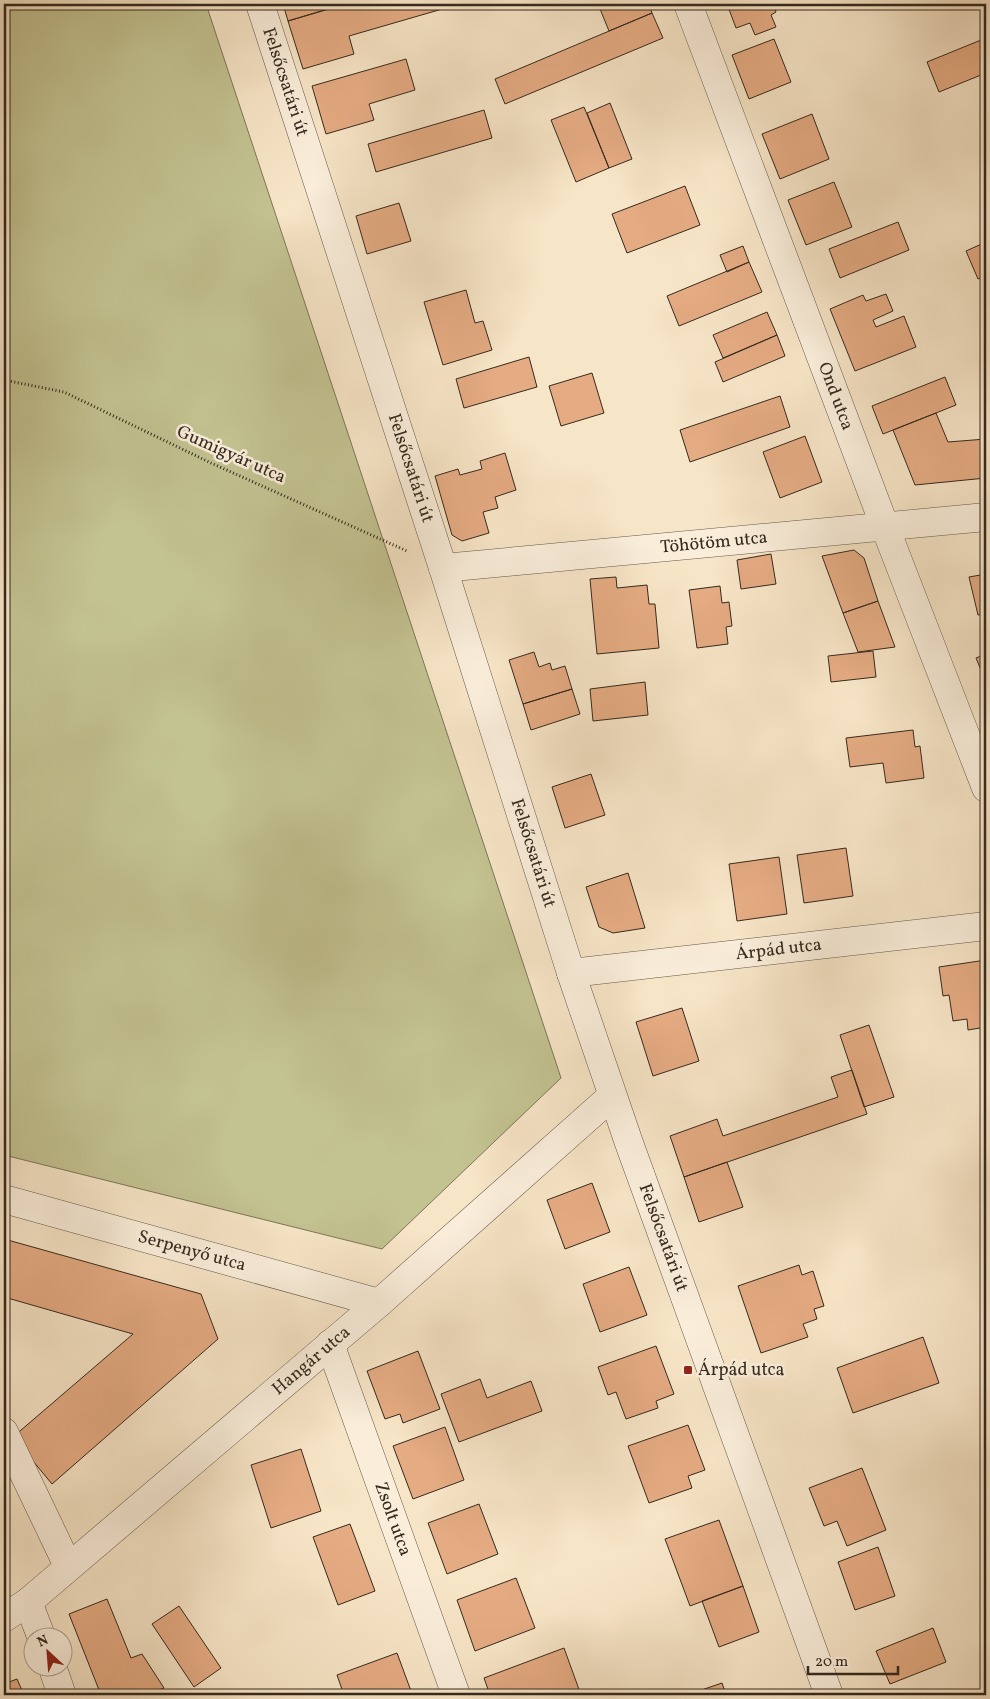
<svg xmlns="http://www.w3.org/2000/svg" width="990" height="1699" font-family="Vollkorn,serif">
<rect width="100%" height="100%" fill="#f7e5c7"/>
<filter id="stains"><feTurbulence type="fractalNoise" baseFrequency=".004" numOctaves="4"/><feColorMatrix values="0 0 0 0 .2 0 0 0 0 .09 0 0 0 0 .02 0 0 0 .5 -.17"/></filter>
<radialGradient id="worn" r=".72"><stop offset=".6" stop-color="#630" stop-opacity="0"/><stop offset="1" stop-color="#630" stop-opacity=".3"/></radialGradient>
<path fill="#c3c291" stroke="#7c7658" d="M4,4H206L561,1078L382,1249L4,1155Z"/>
<path fill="#e5ab83" stroke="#342a1f" d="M283,4H340L341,5L288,21Z
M346,4H456V5L349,36L354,54L303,69L288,21Z
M598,4H649L652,13L609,31Z
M727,4H773L776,12L771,15L776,27L755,35L750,23L736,28Z
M946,4H960L948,9Z
M652,13L663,38L505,104L495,79Z
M986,38V73L939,92L927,62Z
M774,39L791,82L749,99L732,55Z
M406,59L415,90L369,104L374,120L326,134L312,86Z
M610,103L632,159L609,168L587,113Z
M584,107L609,168L576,182L551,120Z
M484,110L492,138L376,172L368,144Z
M812,114L829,159L780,179L762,134Z
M834,182L852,227L806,245L788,200Z
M685,186L700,225L627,253L612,214Z
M399,203L411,241L367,254L356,216Z
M898,222L909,250L840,278L829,249Z
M986,242V276L978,279L966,251Z
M743,246L749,262L727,272L720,255Z
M749,262L762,292L679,326L667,296Z
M466,290L475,323L483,321L492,350L443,365L424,302Z
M886,294L893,311L873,320L876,327L904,316L916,347L855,371L830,309L863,295L866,301Z
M767,312L777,335L723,358L713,335Z
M777,335L785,356L723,382L715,362Z
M529,357L537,387L464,408L456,379Z
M592,373L604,413L561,426L549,386Z
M945,377L956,405L883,434L872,406Z
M780,396L790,427L690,462L680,430Z
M936,413L948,442L986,439V478L915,485L893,430Z
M805,436L822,482L780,498L763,452Z
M505,453L516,490L495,497L498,508L483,512L489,533L462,541L452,535L435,476L458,469L460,475L482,469L480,461Z
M854,550L864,558L878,601L843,613L822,556Z
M771,554L776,584L741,589L737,560Z
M986,574V614L978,615L969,577Z
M616,577L617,588L647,585L649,604H655L659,648L597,654L590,579Z
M720,586L722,603L729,602L732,626L726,627L728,644L697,648L689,590Z
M878,601L895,647L858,652L843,613Z
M873,651L876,677L831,682L828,656Z
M534,652L539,667L550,663L552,670L565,666L572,689L523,704L509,660Z
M986,654V682L976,658Z
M645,682L648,715L593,721L590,689Z
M572,689L580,714L531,730L523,704Z
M913,730L915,747L920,746L924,778L886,783L883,763L850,767L846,738Z
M591,774L605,815L565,828L552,787Z
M846,848L853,896L804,903L797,855Z
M779,857L787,914L737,921L729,864Z
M628,873L645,928L613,933L599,927L586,887Z
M986,960V1027L968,1030L967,1019L953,1021L949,995L943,996L939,967Z
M682,1008L699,1061L653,1076L636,1022Z
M869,1025L894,1097L864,1107L840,1035Z
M852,1070L867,1114L684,1177L670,1136L717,1119L723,1136L838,1097L831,1077Z
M727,1162L743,1207L699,1222L684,1177Z
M592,1183L610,1232L565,1249L547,1200Z
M4,1239L201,1294L218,1339L52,1484L13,1437L133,1334L4,1297Z
M799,1265L802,1275L813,1271L824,1306L814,1309L817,1319L803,1324L808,1337L761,1353L738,1286Z
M629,1267L647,1315L600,1332L583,1284Z
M923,1337L939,1383L853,1413L837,1368Z
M656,1346L674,1394L656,1401L658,1408L626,1419L616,1392L608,1395L598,1367Z
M418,1351L440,1409L403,1423L400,1414L385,1419L367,1371Z
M480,1379L487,1398L531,1381L542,1411L459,1442L441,1394Z
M688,1425L705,1470L688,1476L692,1488L649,1503L628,1446Z
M445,1427L464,1480L413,1499L393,1446Z
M301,1449L321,1511L271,1528L251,1465Z
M862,1468L886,1530L847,1546L837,1521L824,1526L809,1488Z
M479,1504L498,1554L447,1574L428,1523Z
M719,1520L743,1586L690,1606L665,1539Z
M350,1524L375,1591L338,1605L313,1537Z
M878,1547L895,1596L855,1610L838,1562Z
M516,1578L535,1628L475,1651L457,1600Z
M743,1586L759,1632L719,1647L702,1601Z
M107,1599L131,1658L142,1654L164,1688L146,1695H101L69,1614Z
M179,1606L221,1668L194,1687L152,1624Z
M933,1628L946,1662L890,1684L876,1651Z
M564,1648L581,1695H490L484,1678Z
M397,1653L411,1691L399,1695H344L337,1675Z
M17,1679L24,1695H4V1684Z
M722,1683L726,1695H687Z"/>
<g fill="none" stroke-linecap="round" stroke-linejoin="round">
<g stroke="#655949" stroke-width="29">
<g id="minor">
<path id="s1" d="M260,4L443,568L571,973L629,1143L829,1695"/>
<path id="s2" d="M688,4L885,527L986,788"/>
<path id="s3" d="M443,568L986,517"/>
<path id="s4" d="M571,973L986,926"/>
<path id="s5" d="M4,1199L379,1303"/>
<path id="s6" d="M330,1344L456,1695"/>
<path d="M4,1432L68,1566"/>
<path d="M28,1602L41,1636"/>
<path id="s7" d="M4,1618L28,1602L379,1303L612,1096"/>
<path d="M52,1666L62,1695"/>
</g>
</g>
<path stroke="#342a1f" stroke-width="3" stroke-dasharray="1 2.5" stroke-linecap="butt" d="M4,380L64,392L211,463L407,551"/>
<use href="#minor" stroke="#faeedb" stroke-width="28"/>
</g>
<rect fill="#8f2418" stroke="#faeedb" stroke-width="2" x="683" y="1365" width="10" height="10" rx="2.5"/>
<g text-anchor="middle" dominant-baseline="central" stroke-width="5" stroke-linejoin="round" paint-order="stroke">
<g font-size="18" fill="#342a1f" stroke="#faeedb">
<text stroke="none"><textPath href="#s1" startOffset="82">Felsőcsatári út</textPath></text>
<text stroke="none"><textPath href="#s2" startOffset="419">Ond utca</textPath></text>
<text transform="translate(231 455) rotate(24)">Gumigyár utca</text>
<text stroke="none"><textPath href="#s1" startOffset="488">Felsőcsatári út</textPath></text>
<text stroke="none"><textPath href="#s3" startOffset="272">Töhötöm utca</textPath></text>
<text stroke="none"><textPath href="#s1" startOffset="892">Felsőcsatári út</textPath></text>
<text stroke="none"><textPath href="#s4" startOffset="209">Árpád utca</textPath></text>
<text stroke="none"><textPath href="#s1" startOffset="1298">Felsőcsatári út</textPath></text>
<text stroke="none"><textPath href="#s5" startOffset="195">Serpenyő utca</textPath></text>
<text stroke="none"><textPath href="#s7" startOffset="401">Hangár utca</textPath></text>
<text stroke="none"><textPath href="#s6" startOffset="186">Zsolt utca</textPath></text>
</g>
<g font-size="18" fill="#342a1f" stroke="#faeedb" text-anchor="start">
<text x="698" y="1370">Árpád utca</text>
</g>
</g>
<rect width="990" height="1699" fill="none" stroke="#f7e5c7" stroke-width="20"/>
<rect x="5" y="5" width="980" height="1689" fill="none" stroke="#342a1f" stroke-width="2.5"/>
<rect x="10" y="10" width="970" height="1679" fill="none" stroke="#342a1f"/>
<g transform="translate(48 1652) rotate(334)"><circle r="24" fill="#faeedb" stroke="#aba090"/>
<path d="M0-4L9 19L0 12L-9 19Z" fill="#8f2418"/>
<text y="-8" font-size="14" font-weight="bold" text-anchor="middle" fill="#342a1f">N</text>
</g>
<path d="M808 1666v8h90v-8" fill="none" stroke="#342a1f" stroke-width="2.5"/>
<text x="815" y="1666" font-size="15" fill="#342a1f" stroke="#faeedb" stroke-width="4" paint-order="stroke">20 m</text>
<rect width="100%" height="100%" filter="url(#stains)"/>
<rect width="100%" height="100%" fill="url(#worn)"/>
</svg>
